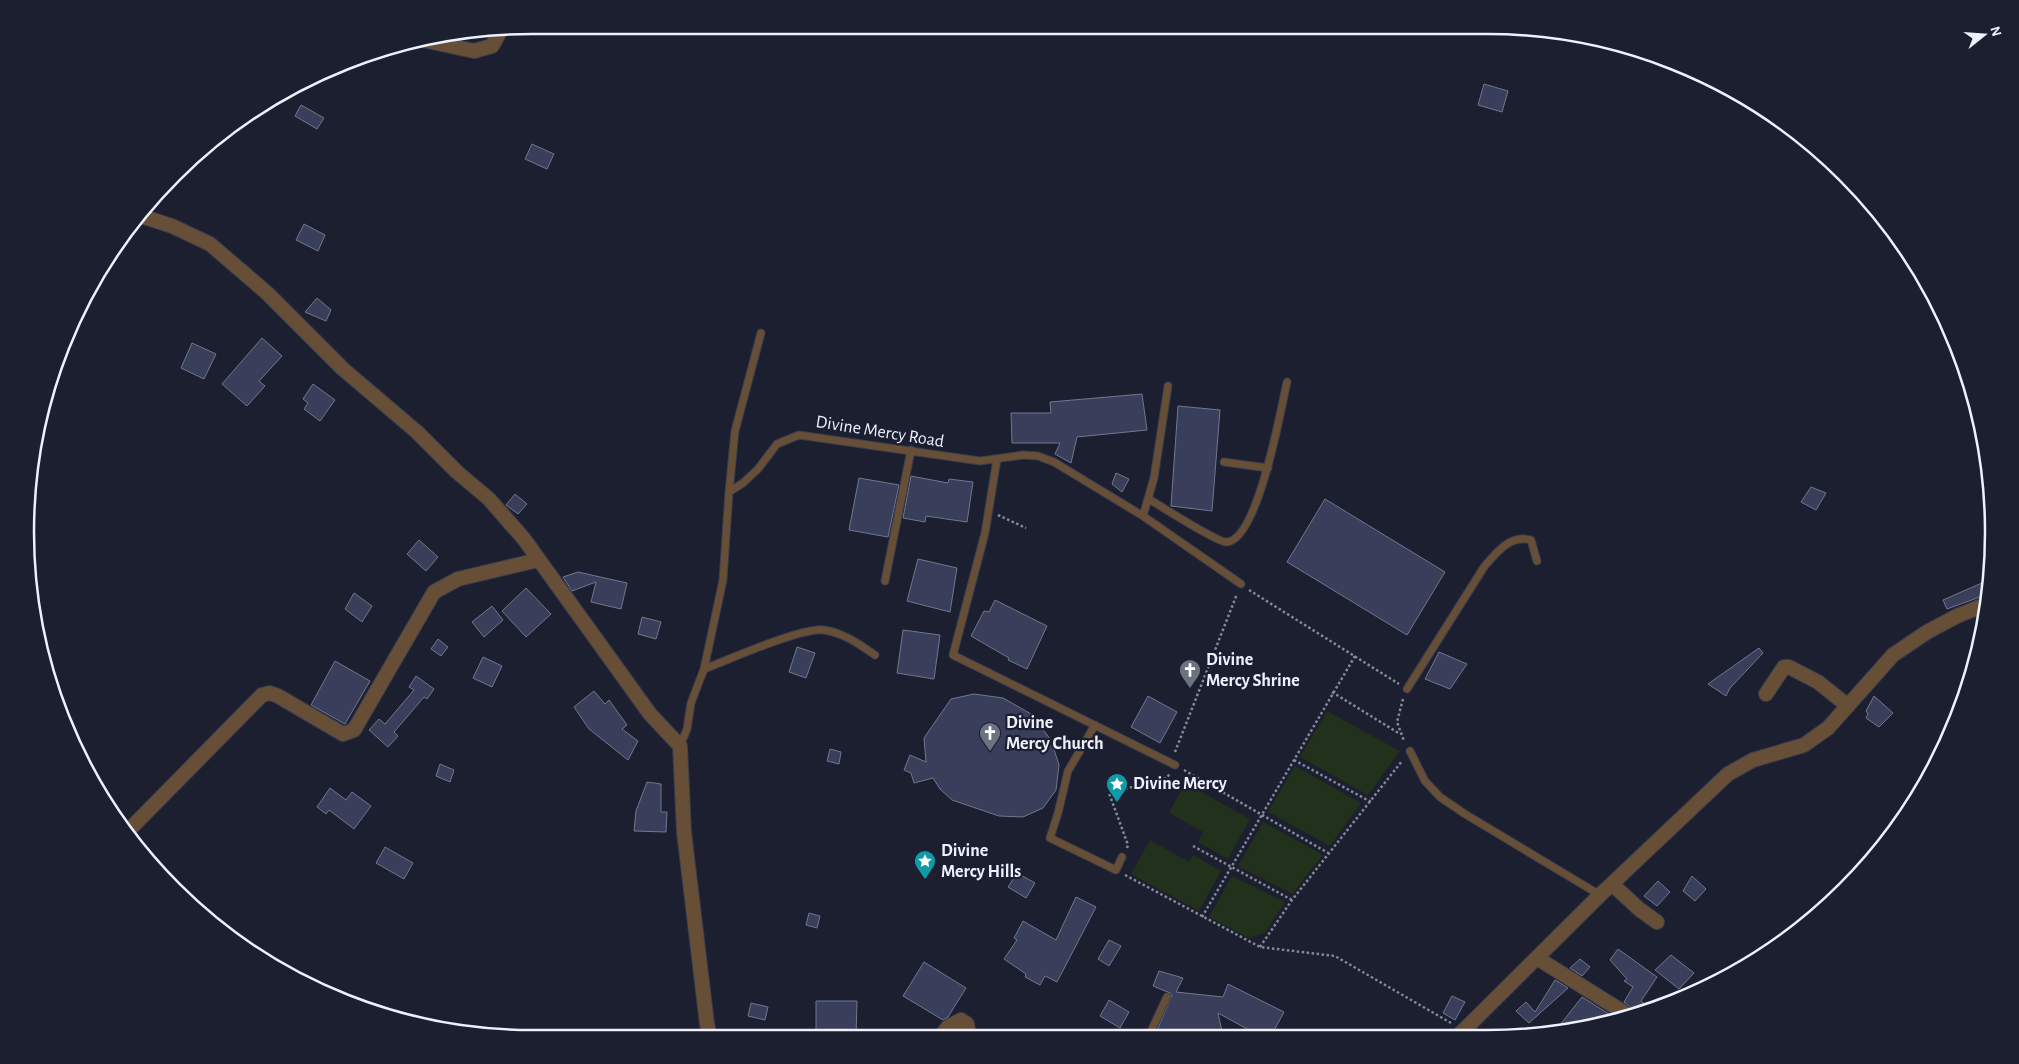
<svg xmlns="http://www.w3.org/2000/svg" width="2019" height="1064" font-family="'Alegreya Sans',sans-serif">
<rect width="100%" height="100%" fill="#1b1f30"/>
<path fill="#22311c" d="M1327,711L1400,751L1368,795L1300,757Z
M1295,766L1361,803L1330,846L1268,812Z
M1185,783L1250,819L1228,859L1198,842L1203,832L1169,813Z
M1263,822L1323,855L1292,894L1238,866Z
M1150,840L1189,862L1193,855L1221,871L1199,911L1131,874Z
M1232,876L1285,902L1265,933L1248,938L1209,917Z"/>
<path fill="#393f5b" stroke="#72778c" d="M1484,84L1508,91L1502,112L1478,105Z
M301,105L324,118L317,129L295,116Z
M532,144L554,154L547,169L525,159Z
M304,224L325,235L318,251L296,240Z
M317,298L331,310L326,321L305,312Z
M262,338L282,356L259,381L265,386L247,406L222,384Z
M192,343L216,354L204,379L181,368Z
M313,384L335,400L320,421L304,409L308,403L303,399Z
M1142,394L1147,430L1077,437L1071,463L1055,454L1060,443H1012L1011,413H1051L1050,402Z
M1178,406L1220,410L1212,511L1171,506Z
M1116,473L1129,479L1122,492L1112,484Z
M911,476L948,483L949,479L973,482L967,522L926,516L925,522L903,518Z
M859,478L899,485L888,537L849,530Z
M1811,487L1826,493L1816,510L1801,502Z
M515,494L527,504L518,514L506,505Z
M1325,499L1445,572L1407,635L1287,562Z
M419,540L438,557L426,571L407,554Z
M918,559L957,568L950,612L907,601Z
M578,572L627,583L621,609L591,602L596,582L572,591L563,577Z
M1991,579L1988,594L1947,609L1943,600Z
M526,588L551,614L526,637L502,611Z
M354,593L372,606L362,622L345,609Z
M995,600L1047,626L1027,669L1008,660L1009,658L971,636L984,611L989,612Z
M492,606L503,620L484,637L472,622Z
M642,617L661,622L656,639L638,634Z
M903,630L940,635L934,679L897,673Z
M438,639L448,647L441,656L431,649Z
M797,647L815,653L806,678L789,672Z
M1759,648L1763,653L1730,688L1726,696L1708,684Z
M1439,652L1467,664L1450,689L1425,679Z
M483,657L502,666L492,687L473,678Z
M335,661L370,681L345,724L311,705Z
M416,676L434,689L427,699L424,697L394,732L398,736L388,747L369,730L379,719L385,724L414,690L409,687Z
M594,691L605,704L609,700L627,725L622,729L638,741L628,760L589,729L574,707Z
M974,694L1003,698L1031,714L1051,740L1059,765L1056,790L1043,808L1023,817L999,816L952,800L940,789L933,778L914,783L911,773L904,770L910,755L926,762L924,738L951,699Z
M1148,696L1177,712L1160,743L1131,727Z
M1874,696L1893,713L1879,727L1866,718L1868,714L1866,711Z
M830,749L841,752L839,764L827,761Z
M440,764L454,770L450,782L436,776Z
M647,782L661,784V812H667L666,832L634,831L636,811Z
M330,788L346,800L352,792L371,806L354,829L329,810L326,814L317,807Z
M385,847L413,863L404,879L376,863Z
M1017,873L1035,883L1026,898L1008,887Z
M1692,876L1706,889L1695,901L1683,891Z
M1658,881L1670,892L1657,906L1644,896Z
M1076,897L1096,907L1057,982L1045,976L1040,985L1025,977L1026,974L1004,959L1017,940L1014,938L1023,921L1056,940Z
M809,913L820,916L817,928L806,925Z
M1109,940L1121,946L1109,966L1098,959Z
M1618,949L1657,977L1641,1001L1645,1004L1641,1011L1636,1012L1624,1002L1633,987L1624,981L1627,979L1610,960Z
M1671,955L1694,973L1679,989L1655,970Z
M1580,959L1590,967L1582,976L1570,968Z
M924,962L966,988L948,1017L943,1020L903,996Z
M1159,971L1183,978L1176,992L1223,997L1228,984L1284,1012L1271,1036H1260L1218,1013L1223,1036H1166L1157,1030L1172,996L1170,993L1153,986Z
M1555,980L1568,988L1529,1023L1516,1011L1526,1002L1535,1012Z
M1452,996L1465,1002L1455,1020L1443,1013Z
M1582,997L1612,1016L1610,1019L1552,1035Z
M1109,1000L1129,1012L1120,1028L1100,1016Z
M816,1001H857L856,1037H816Z
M751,1003L768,1007L765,1020L748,1016Z"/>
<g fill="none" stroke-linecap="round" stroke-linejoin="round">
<g stroke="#393c4d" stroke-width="9">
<path id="service" d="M997,459L985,533L953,655L1175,765
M1224,462L1268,468
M729,492L735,431L761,333
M1149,499C1162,507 1215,541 1226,542C1258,542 1281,408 1287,382
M1143,516L1154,478L1168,386
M885,581L911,450
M704,669C728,660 802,627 824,630C844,633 859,644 875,655
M1407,689L1484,567C1496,553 1510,534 1531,540L1537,561
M1095,725L1068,771L1058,813L1050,838L1116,870L1122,857
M680,746L687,729L691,703L704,669L723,580L729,492L743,483L758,469L777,444L799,435L980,461L1023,455L1038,456L1054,462L1143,516L1241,584
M1410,751L1425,781L1440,797L1465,814L1600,895
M1153,1036L1152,1029L1167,997"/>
</g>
<g stroke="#393c4d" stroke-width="16">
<path id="minor" d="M418,39L474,51L492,46L502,28
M138,215L172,226L210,244L267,293L343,369L417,432L457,472L489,499L524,539L650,714L680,746L684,832L707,1024L710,1037
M1766,694L1784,667H1789L1818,682L1848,706
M126,833L262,695L270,693L278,696L343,734L354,730L434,592L458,579L538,560
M1612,884L1639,909L1657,922
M1537,958L1628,1015
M1459,1035L1600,895L1728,774L1753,760L1804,745L1828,728L1893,655L1927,632L1957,616L1987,604
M940,1037L948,1027L961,1020L967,1024L969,1036"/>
</g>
<path stroke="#868998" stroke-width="2.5" stroke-dasharray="2.5 2.5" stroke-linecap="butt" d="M998,515L1026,528
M1249,590L1399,684
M1332,692L1400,734
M1403,699L1397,722L1404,741
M1175,752L1237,594
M1294,760L1371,802
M1184,770L1330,854
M1193,846L1292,900
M1127,848L1128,845L1109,793L1167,778L1170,773
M1125,875L1260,947L1335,956L1451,1023
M1202,917L1355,656
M1260,947L1292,900L1402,761"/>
<use href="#service" stroke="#674f37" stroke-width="7"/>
<use href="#minor" stroke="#674f37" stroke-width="14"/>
</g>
<defs>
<g id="church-pin" transform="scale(1.125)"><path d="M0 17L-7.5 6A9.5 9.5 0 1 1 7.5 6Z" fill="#6b7280" stroke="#1b1f30"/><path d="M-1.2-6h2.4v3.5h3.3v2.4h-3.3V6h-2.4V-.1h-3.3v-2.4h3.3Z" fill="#fff"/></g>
<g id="sight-pin" transform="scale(1.125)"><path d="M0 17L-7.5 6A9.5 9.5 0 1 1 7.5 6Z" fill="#0f9aa8" stroke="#1b1f30"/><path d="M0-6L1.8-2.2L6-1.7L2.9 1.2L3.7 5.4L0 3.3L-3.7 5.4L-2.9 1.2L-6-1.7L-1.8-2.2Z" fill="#fff"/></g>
</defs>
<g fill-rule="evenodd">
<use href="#church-pin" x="1190" y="670"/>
<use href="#church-pin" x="990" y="733"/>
<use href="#sight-pin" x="1117" y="784"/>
<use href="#sight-pin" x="925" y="861"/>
</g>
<g text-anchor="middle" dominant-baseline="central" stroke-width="4.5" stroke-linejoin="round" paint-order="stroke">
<g font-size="18" fill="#eef1fd" stroke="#1b1f30">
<text transform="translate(880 432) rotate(9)">Divine Mercy Road</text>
</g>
<g font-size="18" font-weight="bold" fill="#eef1fd" stroke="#1b1f30" text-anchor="start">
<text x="1206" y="660">Divine<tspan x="1206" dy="21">Mercy Shrine</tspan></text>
<text x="1006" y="723">Divine<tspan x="1006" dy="21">Mercy Church</tspan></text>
<text x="1133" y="784">Divine Mercy</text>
<text x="941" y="851">Divine<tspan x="941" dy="21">Mercy Hills</tspan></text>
</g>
</g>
<path d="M0 0H2019V1064H0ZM532 34H1487A498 498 0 0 1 1985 532V532A498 498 0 0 1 1487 1030H532A498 498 0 0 1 34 532V532A498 498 0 0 1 532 34Z" fill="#1b1f30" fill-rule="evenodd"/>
<path fill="none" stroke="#eef1fd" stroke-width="2.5" d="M532 34H1487A498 498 0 0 1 1985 532V532A498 498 0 0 1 1487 1030H532A498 498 0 0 1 34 532V532A498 498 0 0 1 532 34Z"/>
<g transform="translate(1984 35) rotate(73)" stroke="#1b1f30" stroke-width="4" paint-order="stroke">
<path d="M0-4L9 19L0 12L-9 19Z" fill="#eef1fd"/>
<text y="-8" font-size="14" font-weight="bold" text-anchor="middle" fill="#eef1fd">N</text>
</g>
</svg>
